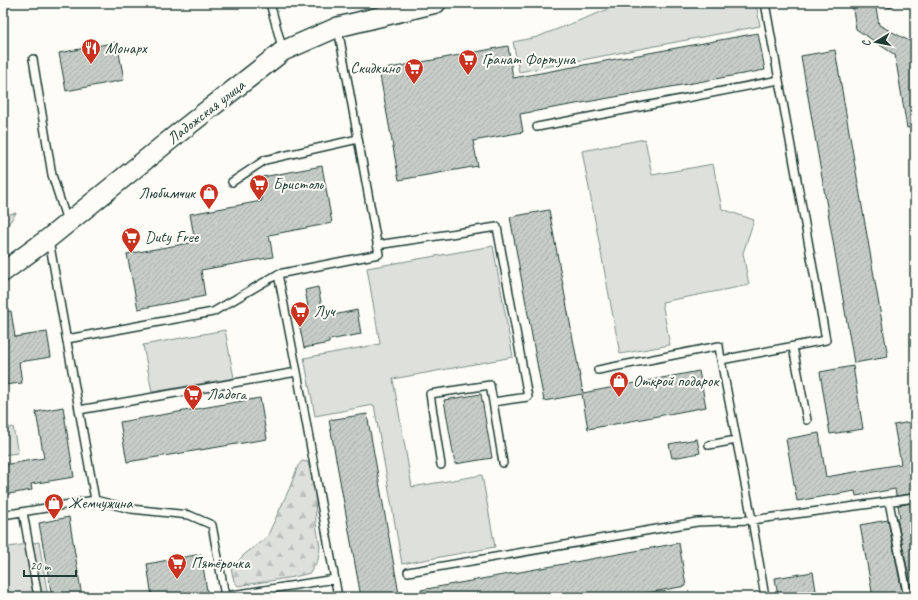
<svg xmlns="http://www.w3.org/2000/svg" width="918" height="600" font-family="Caveat,sans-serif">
<defs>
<pattern id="forest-firs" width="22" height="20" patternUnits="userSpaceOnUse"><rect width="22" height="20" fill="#dde0db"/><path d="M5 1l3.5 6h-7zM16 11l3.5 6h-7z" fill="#bdc1bd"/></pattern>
<pattern id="building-hatch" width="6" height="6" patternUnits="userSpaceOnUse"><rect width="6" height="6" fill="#c6cdc7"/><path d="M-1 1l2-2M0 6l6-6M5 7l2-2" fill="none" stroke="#aab1ac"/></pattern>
</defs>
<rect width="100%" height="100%" fill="#fdfcf7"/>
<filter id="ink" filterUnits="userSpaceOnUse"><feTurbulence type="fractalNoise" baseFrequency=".025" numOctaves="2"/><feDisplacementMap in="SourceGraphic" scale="8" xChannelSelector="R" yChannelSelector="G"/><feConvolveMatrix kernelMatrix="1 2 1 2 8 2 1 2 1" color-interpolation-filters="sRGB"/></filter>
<g filter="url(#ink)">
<path fill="#dde0db" stroke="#7e8e88" d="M624,3H756L760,26L519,72L513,42L537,37Z
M645,139L652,175L713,164L722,209L754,220L743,253L749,285L662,302L670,345L620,354L582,151Z
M16,213L3,232V215Z
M493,246L513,357L393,379L412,487L482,475L495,547L402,564L374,405L315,416L304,358L380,344L367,268Z
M225,330L234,378L152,392L143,345Z
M13,427L18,453L3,455V429Z
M39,542L48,597H3V548Z"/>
<path fill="url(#forest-firs)" stroke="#7e8e88" d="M302,461L308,462L315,492L316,523L320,547L318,560L310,573L294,577L238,586L234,581L231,568L245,554L267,537L290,487L298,466Z"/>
<path fill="url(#building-hatch)" stroke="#1f3d34" d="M852,3H875L879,25L915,44V127L907,128L895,55L856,29Z
M758,33L765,70L520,114L523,132L473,141L478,166L399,180L379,70L508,46L513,78Z
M117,42L124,80L66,91L59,53Z
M835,50L888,357L854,363L801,56Z
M322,166L332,223L269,235L273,257L201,270L205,296L138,309L127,254L195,242L190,214L262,201L257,178Z
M549,210L583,393L699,371L706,407L588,429L582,394L544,401L510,217Z
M318,287L324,317L357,310L361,334L329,340V343L304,348L296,308L308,306L305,290Z
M11,311L15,337L47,332L51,357L19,362L22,383L3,385V312Z
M853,366L863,429L830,434L820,372Z
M481,394L492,458L455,464L444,400Z
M260,398L267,439L127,462L120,422Z
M63,407L74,477L31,484L32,490L3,495V465L44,458L36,412Z
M367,414L399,594L380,597H361L329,420Z
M915,421V493L896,496L895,489L856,496L855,491L797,501L786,439L819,433L826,477L901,464L894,425Z
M697,439L700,453L672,458L669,444Z
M915,503V597H913L897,518H900L898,505Z
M69,517L82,597H52L39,523Z
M888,520L903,597H873L860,525Z
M679,543L686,586L624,597H422L421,590Z
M201,554L208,597H152L147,564Z
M813,572L817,597H778L775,578Z"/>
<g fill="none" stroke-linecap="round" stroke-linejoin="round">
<g stroke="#1f3d34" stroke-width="10">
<path id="lane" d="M270,3L283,51
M889,3H890
M33,59L52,175L67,221
M537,127L779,80
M232,182L265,160L358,139
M49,240L95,500
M377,245L497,227L528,397L493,402L490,385L430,394L441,465
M67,339L213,312L278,274
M793,347L807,420
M598,370L719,346L721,360
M297,372L337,591
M493,402L503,463
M79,410L297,372L278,274L379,254L338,28
M709,445L736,440
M889,502L908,597
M23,512L38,597
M3,515L95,500L131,509L189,515L212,525L225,596L335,579
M408,572L697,522L752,520L915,498
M765,597L752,520L721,360L826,340L765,3"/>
</g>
<g stroke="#1f3d34" stroke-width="22">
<path id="secondary" d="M3,272L49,238L176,135L283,51L338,27L436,3"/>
</g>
<use href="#lane" stroke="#fdfcf7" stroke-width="7"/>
<use href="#secondary" stroke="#fdfcf7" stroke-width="19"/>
</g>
</g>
<defs>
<g id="restaurant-pin" transform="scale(1)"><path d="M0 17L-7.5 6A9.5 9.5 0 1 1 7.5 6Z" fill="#c8321e" stroke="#fdfcf7"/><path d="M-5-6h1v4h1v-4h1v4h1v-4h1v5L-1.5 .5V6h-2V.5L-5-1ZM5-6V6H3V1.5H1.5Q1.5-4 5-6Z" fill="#fff"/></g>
<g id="supermarket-pin" transform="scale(1)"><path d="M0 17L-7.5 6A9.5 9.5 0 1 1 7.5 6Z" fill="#c8321e" stroke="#fdfcf7"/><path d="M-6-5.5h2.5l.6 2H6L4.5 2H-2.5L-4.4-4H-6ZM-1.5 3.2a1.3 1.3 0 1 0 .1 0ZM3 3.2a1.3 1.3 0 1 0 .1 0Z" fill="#fff"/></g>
<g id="shop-pin" transform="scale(1)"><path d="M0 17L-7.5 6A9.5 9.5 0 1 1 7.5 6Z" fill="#c8321e" stroke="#fdfcf7"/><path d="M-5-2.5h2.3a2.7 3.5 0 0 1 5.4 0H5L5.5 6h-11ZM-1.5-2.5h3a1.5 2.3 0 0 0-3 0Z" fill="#fff"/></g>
</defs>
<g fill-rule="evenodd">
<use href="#restaurant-pin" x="91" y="48"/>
<use href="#supermarket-pin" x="468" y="59"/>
<use href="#supermarket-pin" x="414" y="68"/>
<use href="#supermarket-pin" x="259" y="184"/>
<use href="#shop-pin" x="209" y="193"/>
<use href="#supermarket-pin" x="131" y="237"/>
<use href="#supermarket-pin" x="300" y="311"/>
<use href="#shop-pin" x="619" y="381"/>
<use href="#supermarket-pin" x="193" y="394"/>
<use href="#shop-pin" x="54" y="503"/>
<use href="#supermarket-pin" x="177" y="563"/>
</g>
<g text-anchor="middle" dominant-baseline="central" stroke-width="4" stroke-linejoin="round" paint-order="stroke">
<g font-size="16" fill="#1f3d34" stroke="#fdfcf7" text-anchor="start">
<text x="105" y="48">Монарх</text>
<text x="482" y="59">Гранат Фортуна</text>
<text x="400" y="68" text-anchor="end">Скидкино</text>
<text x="273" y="184">Бристоль</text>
<text x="195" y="193" text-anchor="end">Любимчик</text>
<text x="145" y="237">Duty Free</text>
<text x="314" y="311">Луч</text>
<text x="633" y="381">Открой подарок</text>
<text x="207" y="394">Ладога</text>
<text x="68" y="503">Жемчужина</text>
<text x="191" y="563">Пятёрочка</text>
</g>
<g font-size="16" fill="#1f3d34" stroke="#fdfcf7">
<text transform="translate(206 112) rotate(-38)">Ладожская улица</text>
</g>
</g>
<rect width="918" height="600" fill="none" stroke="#fdfcf7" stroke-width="16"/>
<rect x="8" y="8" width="902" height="584" fill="none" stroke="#1f3d34" stroke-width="1.5" filter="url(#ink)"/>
<g transform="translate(876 42) rotate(260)" stroke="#fdfcf7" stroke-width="3" paint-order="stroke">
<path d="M0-3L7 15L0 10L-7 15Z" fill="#1f3d34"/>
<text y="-6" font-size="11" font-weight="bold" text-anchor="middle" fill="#1f3d34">С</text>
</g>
<path d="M24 570v6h52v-6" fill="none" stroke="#1f3d34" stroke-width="2"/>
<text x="30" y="570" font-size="12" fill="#1f3d34" stroke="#fdfcf7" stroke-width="3" paint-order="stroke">20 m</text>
</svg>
